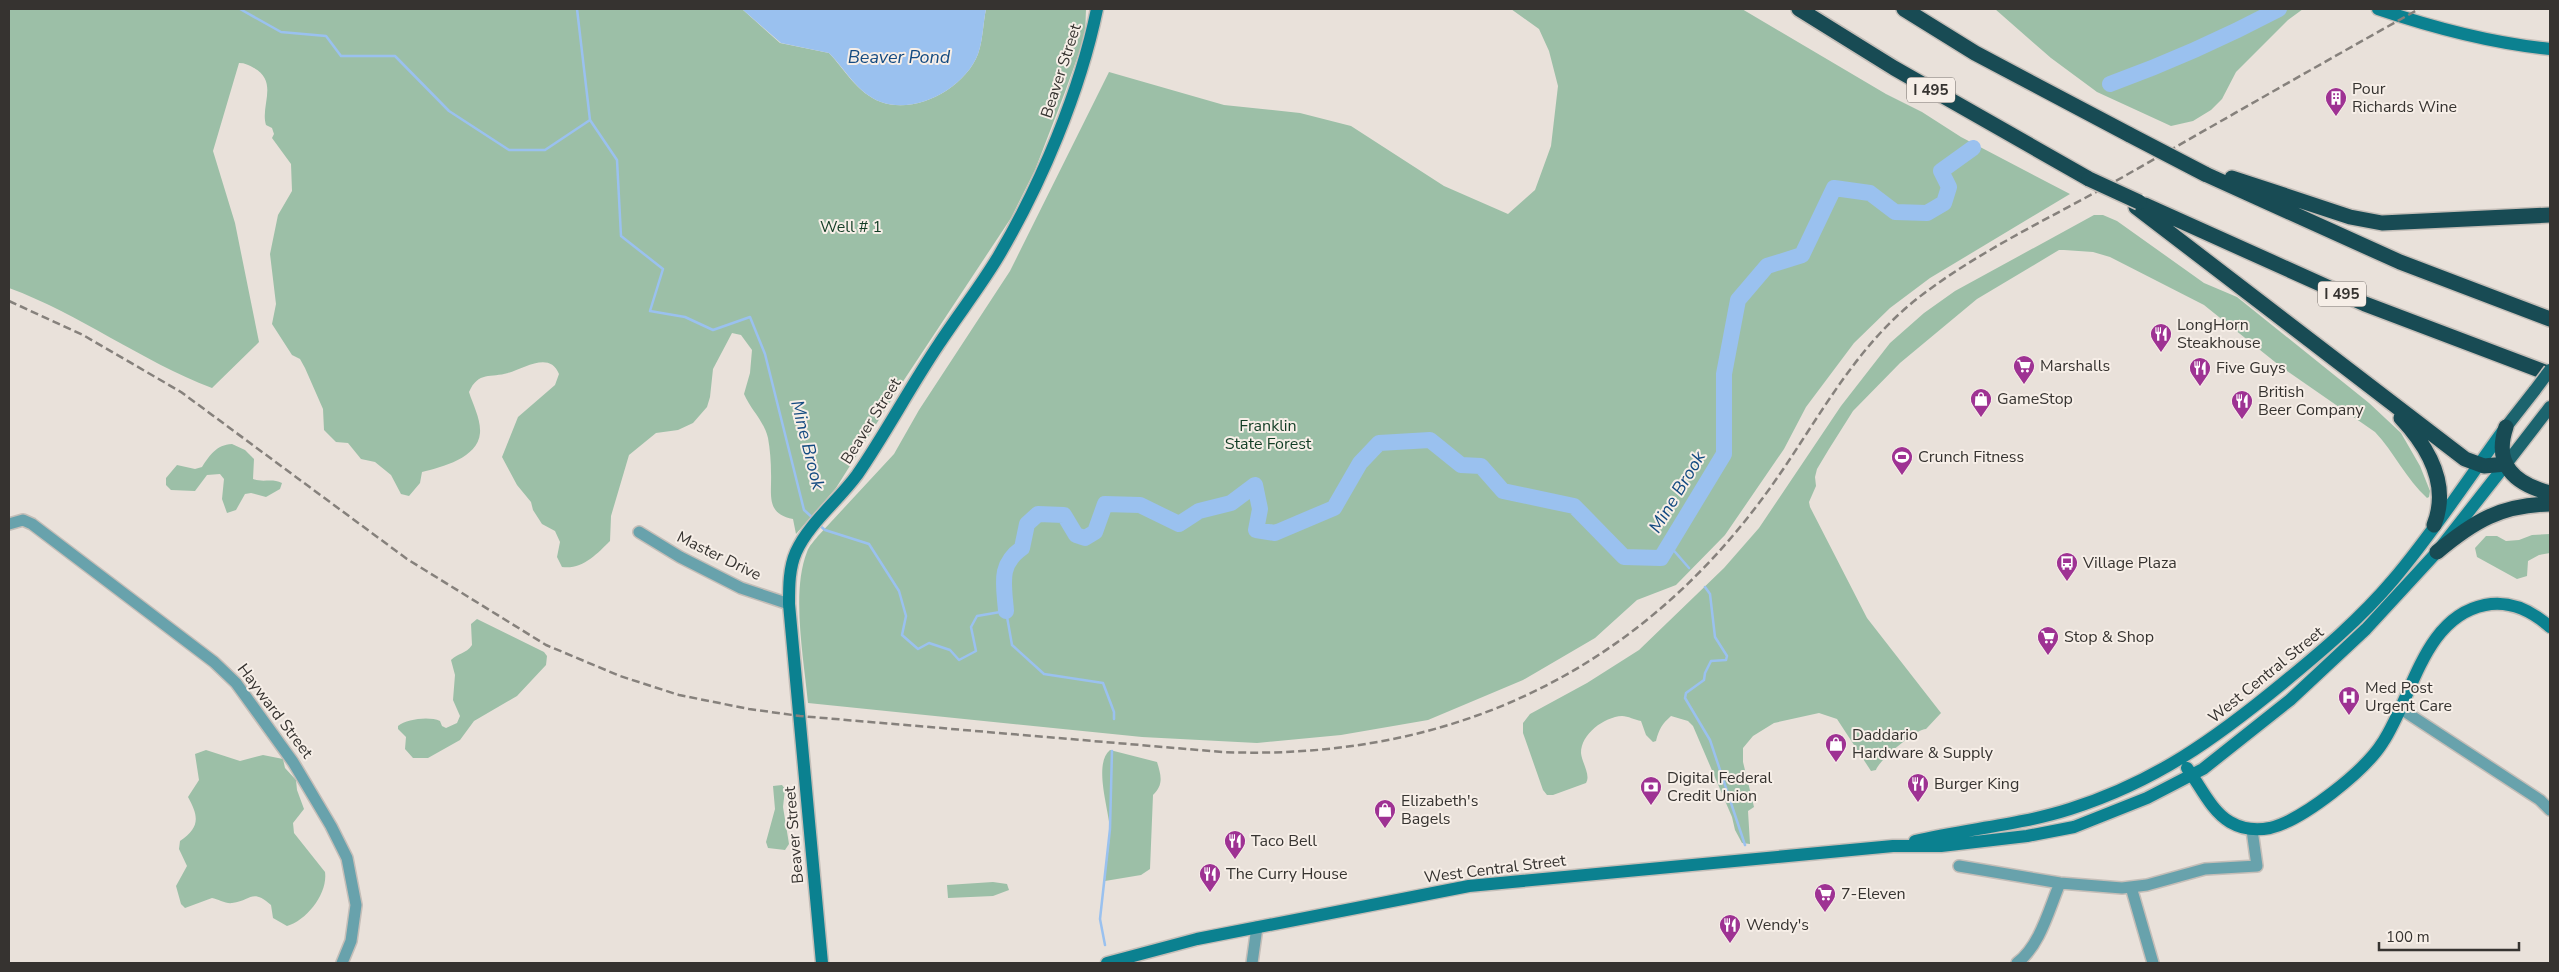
<svg xmlns="http://www.w3.org/2000/svg" width="2559" height="972" font-family="'Nunito Sans',sans-serif">
<rect width="100%" height="100%" fill="#e9e1da"/>
<path fill="#9cbfa7" d="M9,9H742L780,43L829,53C845,70 857,93 881,102C916,115 965,88 978,54C983,40 983,23 986,9H1086L1085,36L1065,92L1035,170L1011,218L902,383L836,488L796,534L793,519C765,514 772,493 771,473C771,462 770,449 768,438C764,421 751,410 744,394L750,373L752,350L741,335L732,333L713,369L710,397L707,407L693,423L678,430L656,433L629,455L611,516L610,541C597,554 582,570 562,567L557,557L560,542L555,531L542,524L533,510L531,502L517,485L502,457L518,417L555,385L559,374C550,351 525,368 508,373C491,378 478,371 469,392C473,405 481,419 480,433C478,458 442,467 422,472L420,483L409,496L401,494L391,475L375,462L361,459L348,443L336,442L324,430L323,409L305,368L300,359L292,355L272,324L276,304L270,254L278,215L292,191L291,164L272,138L274,134L272,128L266,125C260,106 279,82 254,68C249,65 245,63 239,63L213,151L235,223L259,342L212,388C141,361 80,314 9,288Z
M1511,9H1742L1886,94L1922,112L1961,137L2070,194L1930,278L1890,308L1854,343L1806,407L1784,449L1725,535L1676,585L1637,600L1595,638L1523,680L1428,720L1341,735L1257,743L1142,737L808,703C804,660 791,592 807,552C809,546 814,541 818,536L894,454L919,410L1010,271L1109,72L1224,105L1300,113L1351,126L1444,186L1508,214L1535,190L1551,146L1558,86L1549,51L1539,29Z
M1995,9H2303L2288,20L2236,72L2222,99L2211,110L2193,121L2171,126L2097,92L2051,58Z
M2094,215H2103L2117,221L2204,283L2237,297L2369,403L2401,433L2420,466L2430,491L2429,497L2427,498C2406,479 2394,452 2375,432L2280,366L2204,305L2110,257L2093,252L2064,250H2059L1977,299L1900,363L1853,411L1829,449L1817,469L1815,477L1816,486L1809,502L1810,507L1867,618L1941,713L1926,729C1916,729 1879,760 1876,770L1871,771L1837,719L1819,713L1774,723L1753,736L1743,748V762L1754,807L1748,811L1750,844L1742,843L1735,830L1732,817L1693,726L1688,721L1671,716C1662,724 1659,729 1656,741L1653,742L1646,735L1641,721C1635,720 1628,716 1622,716C1604,717 1581,734 1581,753C1582,763 1591,775 1586,783L1553,795H1547L1543,790L1523,733V723L1530,714L1587,683L1639,650L1724,568L1759,528L1841,406L1890,343L1924,313L1955,291Z
M232,444L245,450L254,459L253,479C263,483 272,478 282,483L280,489L266,497L251,493L245,494L236,510L227,513L222,499L224,479L220,474L207,475L195,491L171,490L166,485V478L177,465L195,469L202,467C210,455 216,445 232,444Z
M2550,534V553L2539,555L2528,561L2527,576L2517,579L2477,557L2475,548L2486,536H2497L2506,541L2519,540L2532,535Z
M477,619L544,652L547,656L546,665L517,696L474,721L460,740L428,758H413L405,749L406,737L398,729V726C407,719 429,716 440,721L442,726L446,728L457,723L460,716L453,700L455,675L451,660C458,653 466,654 472,645L471,624Z
M206,750L240,761L263,755L283,759L285,768L296,780L297,790L304,809L293,823L294,833L325,872C328,893 307,920 287,926L273,918L271,905C251,888 252,901 232,903C226,904 218,899 212,898L185,908L181,904L176,886L187,866L179,849L180,841C200,827 199,817 188,797L199,780L195,754Z
M1110,750L1157,762C1161,775 1164,785 1153,795L1150,869L1141,875L1105,881C1106,865 1109,849 1110,834C1111,814 1092,765 1110,750Z
M782,785L785,789L783,807L789,844L785,850L768,848L766,842L775,809L773,786Z
M993,882L1007,884L1009,890L993,896L948,898L947,885Z"/>
<path fill="#9ac1ef" d="M742,9H986C983,23 983,40 978,54C965,88 916,115 881,102C857,93 846,70 829,53L781,43Z"/>
<g fill="none" stroke-linecap="round" stroke-linejoin="round">
<path stroke="#9ac1ef" stroke-width="2.5" d="M240,9L281,32L326,36L341,56H395L449,111L509,150H545L590,120L617,160L621,236L663,269L650,311L685,317L713,330L750,317L765,354L804,510L814,519
M577,9L590,120
M819,525L825,530L869,544L899,591L906,616L902,635L918,649L929,643L950,650L959,660L976,651L971,627L977,616L1006,611L1012,645L1044,674L1103,683L1114,712V719
M1669,545L1689,568
M1705,587L1710,594L1715,637L1727,656L1726,660L1711,661L1705,673L1704,680L1686,693L1685,698L1710,740L1745,845
M1105,945L1100,919L1110,829L1112,751"/>
<path stroke="#9ac1ef" stroke-width="16" d="M2110,84C2168,63 2224,38 2279,9
M1006,611C1004,584 998,565 1022,548L1027,524L1038,514L1064,515L1076,535L1085,538L1095,532L1105,504L1140,505L1179,524L1199,511L1231,503L1255,485L1260,509L1256,530L1275,533L1334,508L1360,463L1379,443L1430,440L1461,465L1481,466L1503,491L1574,506L1624,557L1661,558L1724,454V374L1738,300L1767,266L1802,255L1834,188L1870,193L1895,212L1927,213L1944,203L1949,187L1941,171L1973,148"/>
<g stroke="#c5beb8" stroke-width="14">
<path id="street" d="M9,524L23,520L32,524L214,662L236,683L293,762L331,826L347,858L356,905L351,941L342,963
M639,532L680,557L741,588L789,604
M2401,709L2540,800L2550,810
M1959,866L2060,883L2122,888L2147,885L2205,869L2257,866L2252,830
M2131,887L2153,963
M1252,963L1257,927
M2017,963C2040,946 2049,909 2060,883"/>
</g>
<g stroke="#c5beb8" stroke-width="15">
<path id="secondary" d="M2378,9C2434,28 2491,43 2550,49
M2187,768C2200,785 2211,811 2230,822C2242,829 2255,831 2270,828C2303,820 2365,771 2383,742C2413,696 2424,617 2485,605C2510,600 2532,611 2550,627
M1915,841C1966,829 2020,825 2070,809C2155,782 2215,739 2283,683C2322,651 2360,619 2393,580C2433,533 2468,479 2505,428
M822,963L789,604C789,586 789,568 796,552C809,523 838,501 857,475C886,433 910,387 939,344C958,315 980,287 998,257C1041,184 1080,92 1097,9
M1107,963L1197,939L1469,886L1893,846H1941L2027,836L2074,827L2147,798L2203,769L2290,700L2366,629L2437,552L2506,464"/>
</g>
<g stroke="#c5beb8" stroke-width="15">
<path id="primary" d="M2506,427L2535,390
M2506,464L2550,407"/>
</g>
<g stroke="#c5beb8" stroke-width="18">
<path id="highway" d="M1799,9L1894,68L2089,179
M1904,9L1975,53L2130,135
M2205,174L2400,262L2550,319
M2232,178L2350,217L2382,223L2550,215
M2145,205L2365,304L2550,374
M2136,207L2465,459L2484,466L2506,464
M2401,418C2429,448 2450,485 2434,525
M2506,427C2493,465 2515,484 2550,493
M2437,552C2474,521 2501,505 2550,504"/>
</g>
<use href="#street" stroke="#68a2ac" stroke-width="11"/>
<use href="#secondary" stroke="#0b8190" stroke-width="12"/>
<use href="#primary" stroke="#1c646e" stroke-width="12"/>
<use href="#highway" stroke="#184b54" stroke-width="15"/>
<path stroke="#86817c" stroke-width="2.5" stroke-dasharray="8 4" stroke-linecap="butt" d="M9,301L83,335L181,392L407,559L546,645L620,676L679,695L749,709L800,716L1222,752C1442,761 1629,678 1762,499C1813,431 1849,352 1918,298C1976,253 2044,221 2107,186C2211,127 2315,67 2419,9"/>
<g stroke="#c5beb8" stroke-width="15" stroke-linecap="butt">
<path id="primary-bridge" d="M2535,390L2550,370"/>
</g>
<g stroke="#c5beb8" stroke-width="18" stroke-linecap="butt">
<path id="highway-bridge" d="M2130,135L2205,174
M2089,179L2139,202"/>
</g>
<use href="#primary-bridge" stroke="#1c646e" stroke-width="12"/>
<use href="#highway-bridge" stroke="#184b54" stroke-width="15"/>
</g>
<defs>
<g id="building-pin" transform="scale(1.125)"><path d="M0 17L-7.5 6A9.5 9.5 0 1 1 7.5 6Z" fill="#9e3293" stroke="#f6eee7"/><path d="M-4-6H4V6H1V3H-1V6H-4ZM-2.5-4.3h1.7v1.8h-1.7ZM.8-4.3h1.7v1.8H.8ZM-2.5-1h1.7V.8h-1.7ZM.8-1h1.7V.8H.8Z" fill="#fff"/></g>
<g id="restaurant-pin" transform="scale(1.125)"><path d="M0 17L-7.5 6A9.5 9.5 0 1 1 7.5 6Z" fill="#9e3293" stroke="#f6eee7"/><path d="M-5-6h1v4h1v-4h1v4h1v-4h1v5L-1.5 .5V6h-2V.5L-5-1ZM5-6V6H3V1.5H1.5Q1.5-4 5-6Z" fill="#fff"/></g>
<g id="supermarket-pin" transform="scale(1.125)"><path d="M0 17L-7.5 6A9.5 9.5 0 1 1 7.5 6Z" fill="#9e3293" stroke="#f6eee7"/><path d="M-6-5.5h2.5l.6 2H6L4.5 2H-2.5L-4.4-4H-6ZM-1.5 3.2a1.3 1.3 0 1 0 .1 0ZM3 3.2a1.3 1.3 0 1 0 .1 0Z" fill="#fff"/></g>
<g id="shop-pin" transform="scale(1.125)"><path d="M0 17L-7.5 6A9.5 9.5 0 1 1 7.5 6Z" fill="#9e3293" stroke="#f6eee7"/><path d="M-5-2.5h2.3a2.7 3.5 0 0 1 5.4 0H5L5.5 6h-11ZM-1.5-2.5h3a1.5 2.3 0 0 0-3 0Z" fill="#fff"/></g>
<g id="stadium-pin" transform="scale(1.125)"><path d="M0 17L-7.5 6A9.5 9.5 0 1 1 7.5 6Z" fill="#9e3293" stroke="#f6eee7"/><path d="M0-5a6.5 5 0 1 0 0 10a6.5 5 0 1 0 0-10ZM-3.5-1.8h7v3.6h-7Z" fill="#fff"/></g>
<g id="bus-pin" transform="scale(1.125)"><path d="M0 17L-7.5 6A9.5 9.5 0 1 1 7.5 6Z" fill="#9e3293" stroke="#f6eee7"/><path d="M-5-6H5V4H4V6H2V4H-2V6H-4V4H-5ZM-3.5-4V0h7V-4ZM-3.5 1.2v1.5H-2V1.2ZM2 1.2v1.5H3.5V1.2Z" fill="#fff"/></g>
<g id="hospital-pin" transform="scale(1.125)"><path d="M0 17L-7.5 6A9.5 9.5 0 1 1 7.5 6Z" fill="#9e3293" stroke="#f6eee7"/><path d="M-5-5h3v3.5h4V-5h3V5h-3V1.5h-4V5h-3Z" fill="#fff"/></g>
<g id="bank-pin" transform="scale(1.125)"><path d="M0 17L-7.5 6A9.5 9.5 0 1 1 7.5 6Z" fill="#9e3293" stroke="#f6eee7"/><path d="M-6-4H6V4H-6ZM0-2.3a2.3 2.3 0 1 0 0 4.6a2.3 2.3 0 1 0 0-4.6Z" fill="#fff"/></g>
</defs>
<g fill-rule="evenodd">
<use href="#building-pin" x="2336" y="98"/>
<use href="#restaurant-pin" x="2161" y="334"/>
<use href="#supermarket-pin" x="2024" y="366"/>
<use href="#restaurant-pin" x="2200" y="368"/>
<use href="#shop-pin" x="1981" y="399"/>
<use href="#restaurant-pin" x="2242" y="401"/>
<use href="#stadium-pin" x="1902" y="457"/>
<use href="#bus-pin" x="2067" y="563"/>
<use href="#supermarket-pin" x="2048" y="637"/>
<use href="#hospital-pin" x="2349" y="697"/>
<use href="#shop-pin" x="1836" y="744"/>
<use href="#restaurant-pin" x="1918" y="784"/>
<use href="#bank-pin" x="1651" y="787"/>
<use href="#shop-pin" x="1385" y="810"/>
<use href="#restaurant-pin" x="1235" y="841"/>
<use href="#restaurant-pin" x="1210" y="874"/>
<use href="#supermarket-pin" x="1825" y="894"/>
<use href="#restaurant-pin" x="1730" y="925"/>
</g>
<g text-anchor="middle" dominant-baseline="central" stroke-width="4" stroke-linejoin="round" paint-order="stroke">
<g fill="#f6eee7" stroke="#706b67" stroke-width="1">
<rect x="1907" y="77.5" width="48" height="25" rx="4"/>
<rect x="2318" y="281.5" width="48" height="25" rx="4"/>
</g>
<g font-size="15" font-weight="bold" fill="#363330">
<text x="1931" y="90">I 495</text>
<text x="2342" y="294">I 495</text>
</g>
<g font-size="16" fill="#363330" stroke="#f6eee7">
<text transform="translate(1061 71) rotate(-72)">Beaver Street</text>
<text transform="translate(871 421) rotate(-58)">Beaver Street</text>
<text transform="translate(719 556) rotate(26)">Master Drive</text>
<text transform="translate(2266 675) rotate(-39)">West Central Street</text>
<text transform="translate(275 711) rotate(53)">Hayward Street</text>
<text transform="translate(794 835) rotate(-95)">Beaver Street</text>
<text transform="translate(1495 869) rotate(-7)">West Central Street</text>
</g>
<g font-size="16" fill="#363330" stroke="#f6eee7" text-anchor="start">
<text x="2352" y="89">Pour<tspan x="2352" dy="18">Richards Wine</tspan></text>
<text x="2177" y="325">LongHorn<tspan x="2177" dy="18">Steakhouse</tspan></text>
<text x="2040" y="366">Marshalls</text>
<text x="2216" y="368">Five Guys</text>
<text x="2258" y="392">British<tspan x="2258" dy="18">Beer Company</tspan></text>
<text x="1997" y="399">GameStop</text>
<text x="1918" y="457">Crunch Fitness</text>
<text x="2083" y="563">Village Plaza</text>
<text x="2064" y="637">Stop &amp; Shop</text>
<text x="2365" y="688">Med Post<tspan x="2365" dy="18">Urgent Care</tspan></text>
<text x="1852" y="735">Daddario<tspan x="1852" dy="18">Hardware &amp; Supply</tspan></text>
<text x="1667" y="778">Digital Federal<tspan x="1667" dy="18">Credit Union</tspan></text>
<text x="1934" y="784">Burger King</text>
<text x="1401" y="801">Elizabeth's<tspan x="1401" dy="18">Bagels</tspan></text>
<text x="1251" y="841">Taco Bell</text>
<text x="1226" y="874">The Curry House</text>
<text x="1841" y="894">7-Eleven</text>
<text x="1746" y="925">Wendy's</text>
</g>
<g font-size="16" fill="#123d25" stroke="#f6eee7">
<text x="851" y="227">Well # 1</text>
<text x="1268" y="426">Franklin<tspan x="1268" dy="18">State Forest</tspan></text>
</g>
<g font-size="18" font-style="italic" fill="#134a81" stroke="#f6eee7">
<text x="899" y="57">Beaver Pond</text>
<text transform="translate(808 445) rotate(76)">Mine Brook</text>
<text transform="translate(1677 492) rotate(-59)">Mine Brook</text>
</g>
</g>
<rect width="2559" height="972" fill="none" stroke="#363330" stroke-width="20"/>
<path d="M2379 942v8h140v-8" fill="none" stroke="#363330" stroke-width="2.5"/>
<text x="2386" y="942" font-size="15" fill="#363330" stroke="#f6eee7" stroke-width="4" paint-order="stroke">100 m</text>
</svg>
